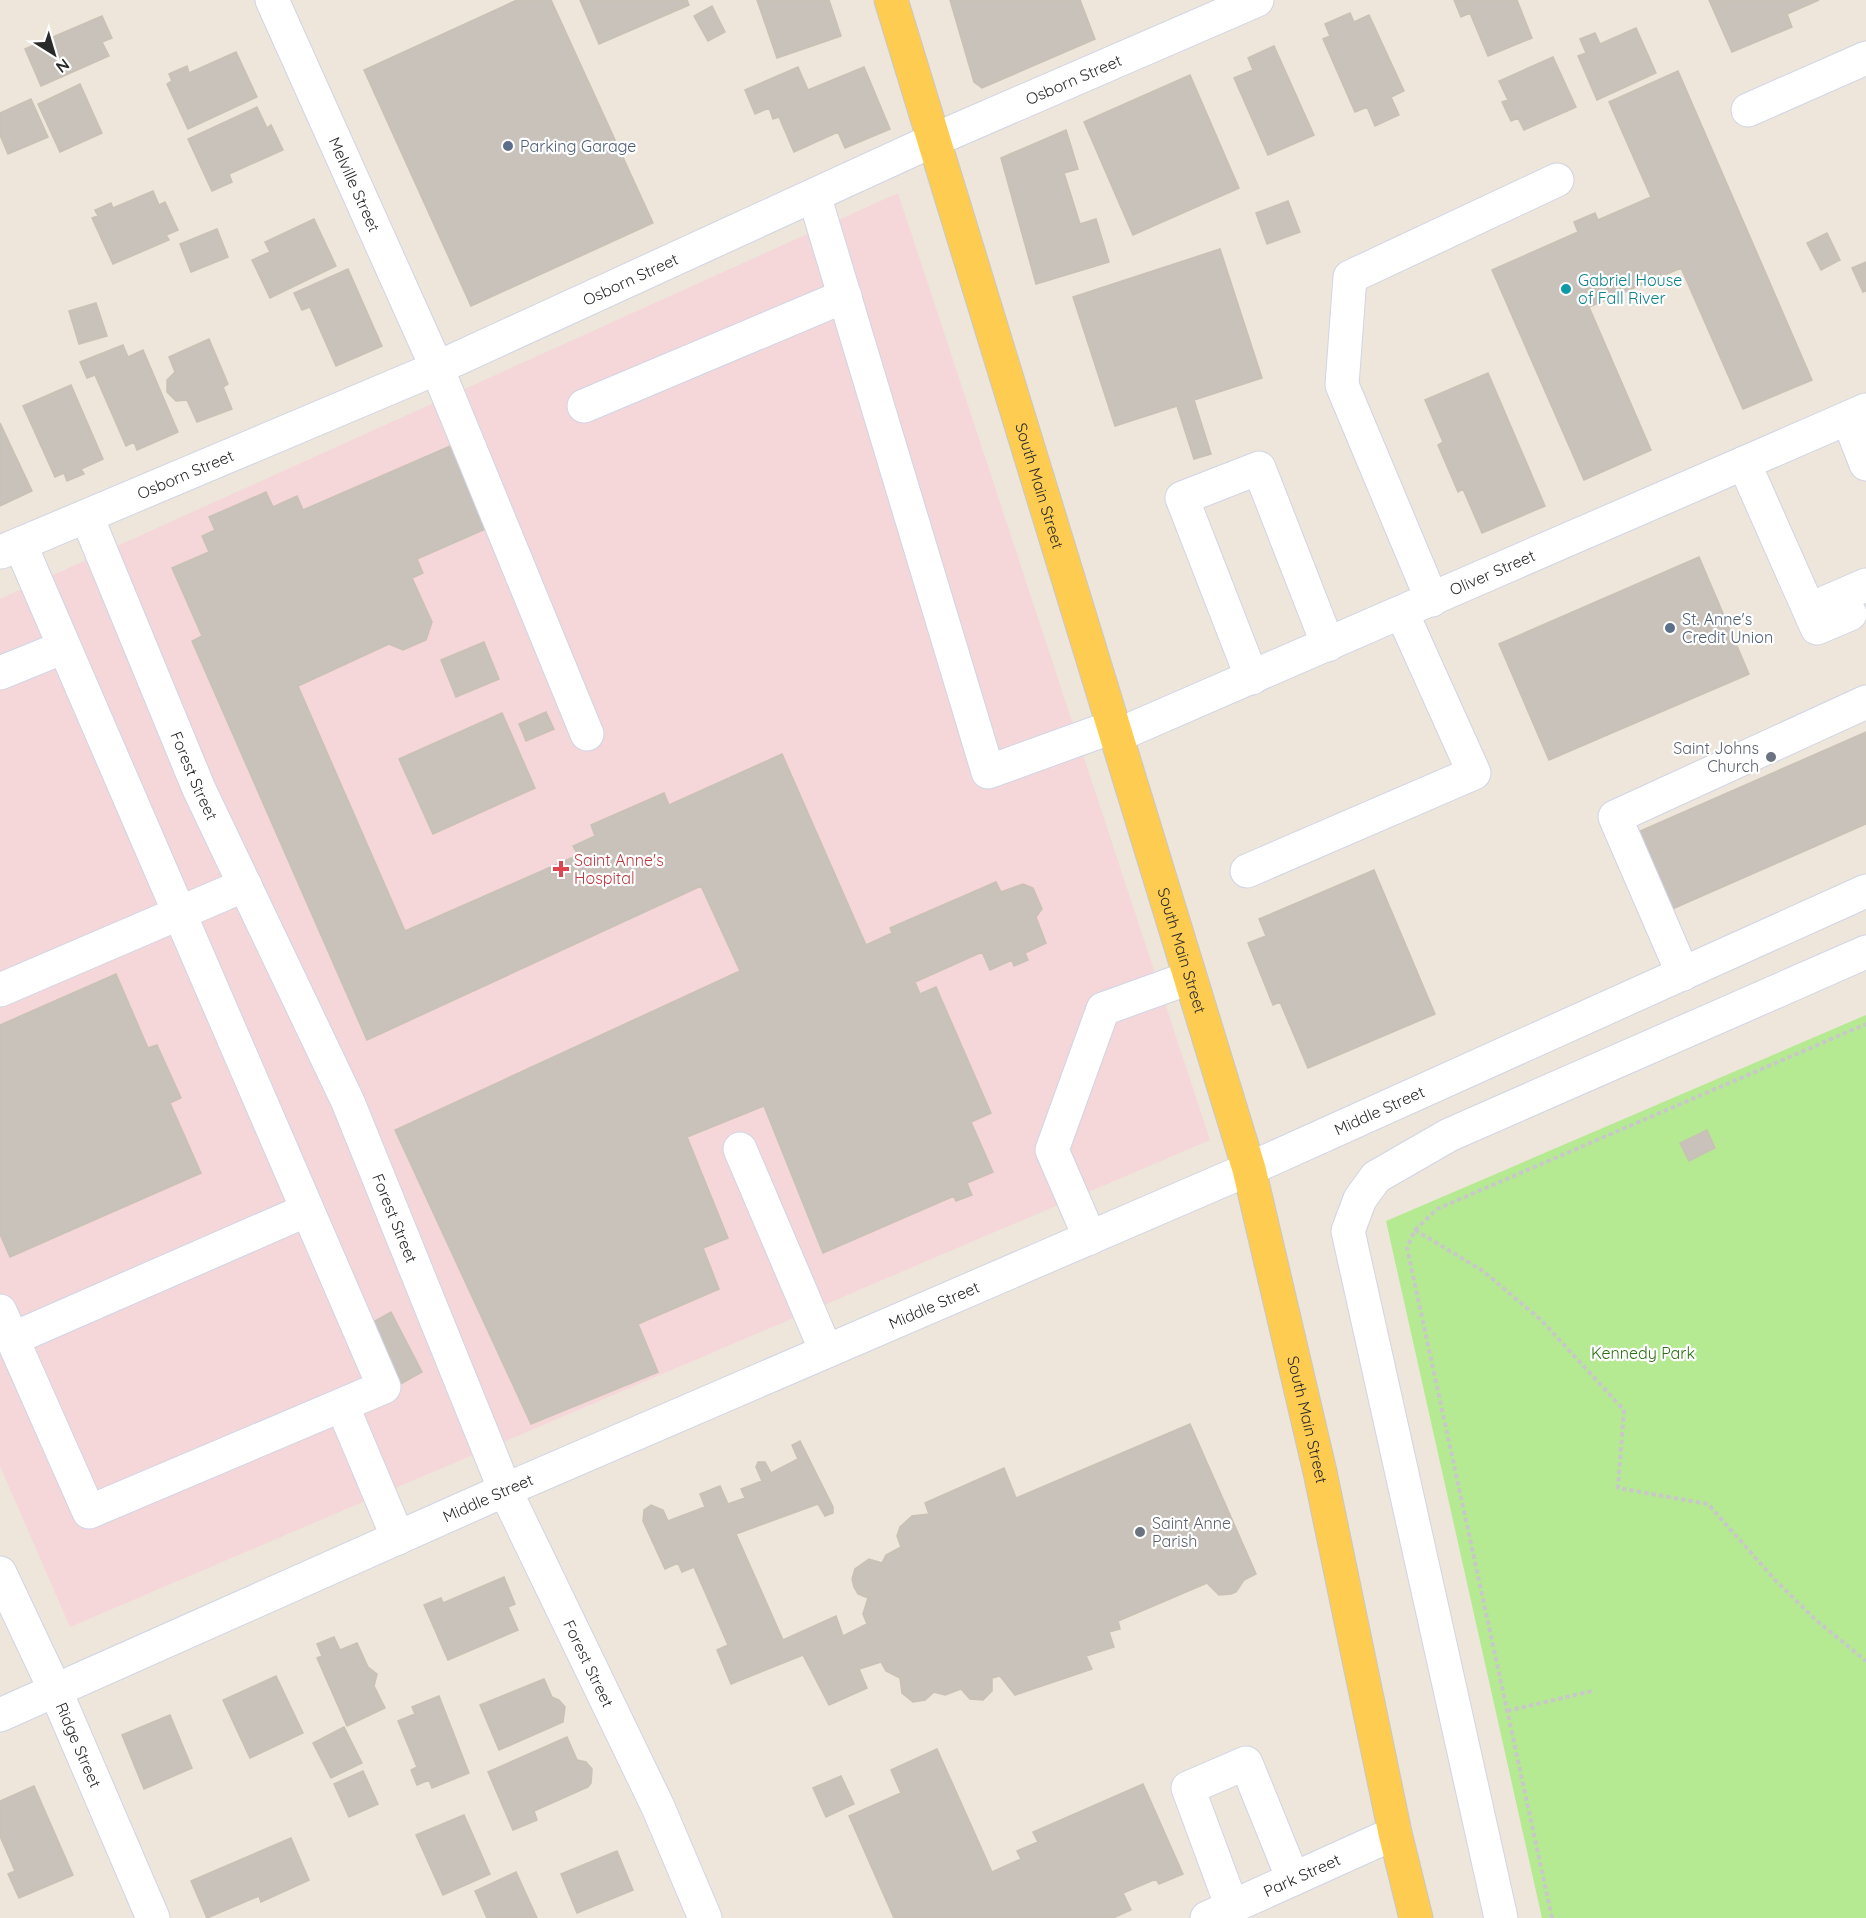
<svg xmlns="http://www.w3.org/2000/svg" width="1866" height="1918" font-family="Quicksand,sans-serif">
<rect width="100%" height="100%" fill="#eee5db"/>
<path fill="#f5d7da" d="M898,193L1210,1140L70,1627L0,1466V599Z"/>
<path fill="#b5ea92" d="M1866,1015V1918H1542L1386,1221Z"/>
<path fill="#c9c2bb" stroke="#c9c1b4" stroke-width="1.5" d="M517,0H551L653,223L471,306L364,70Z
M580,0H687L689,5L599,44Z
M757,0H829L841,36L777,58Z
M950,0H1080L1095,39L982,88L974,82Z
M1454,0H1517L1532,38L1488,56L1470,13L1461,17Z
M1709,0H1819L1787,14L1792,27L1732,52Z
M712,6L725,32L708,41L694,16Z
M1350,13L1354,22L1369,15L1404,91L1391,97L1399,115L1375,126L1367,107L1355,112L1323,39L1330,36L1325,24Z
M102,16L112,38L102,42L109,56L41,86L25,49Z
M1636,28L1656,73L1597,100L1578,56L1586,53L1580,39L1595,33L1600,44Z
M1274,46L1314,135L1268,155L1234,78L1253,70L1248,58Z
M236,52L257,97L188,129L167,84L172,81L169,74L187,66L189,73Z
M1553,57L1576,107L1524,130L1518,118L1511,121L1502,102L1508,100L1499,81Z
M798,67L808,90L864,67L890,129L845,148L838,132L794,152L779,117L773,119L769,108L755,114L745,90Z
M1678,71L1812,380L1743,409L1681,268L1589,307L1651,450L1584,480L1492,270L1578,232L1574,222L1595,213L1598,220L1651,197L1609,102Z
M1190,75L1239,188L1133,235L1084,122Z
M80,84L102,133L60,152L38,104Z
M31,99L48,137L8,154L0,135V113Z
M257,107L267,128L271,125L283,150L229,174L232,182L212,191L188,139Z
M1066,130L1078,169L1064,173L1080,224L1096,219L1109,262L1036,284L1001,158Z
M153,191L159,205L165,202L178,230L166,235L169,240L113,264L92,218L98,216L95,210L111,203L113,208Z
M1288,201L1300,232L1267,244L1256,213Z
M314,219L336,266L270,298L252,260L270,252L265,242Z
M217,229L228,257L191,272L180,244Z
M1827,233L1840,260L1821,270L1807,243Z
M1220,249L1262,378L1194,400L1211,454L1194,459L1177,406L1115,426L1073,297Z
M1866,262V291L1863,292L1852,268Z
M348,269L382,346L336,366L310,307L302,310L294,293Z
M96,303L107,336L79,344L69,311Z
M209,339L228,384L223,387L232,409L197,422L187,400L176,401L167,392V380L175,372L169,357Z
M123,345L128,357L143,350L178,432L137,450L134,442L126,446L95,375L87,378L80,362Z
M1488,373L1545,506L1482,533L1463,489L1458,492L1438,445L1443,442L1425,400Z
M71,385L103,459L81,469L84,474L67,481L64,473L55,477L23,406Z
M0,423L32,491L0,506Z
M455,444L492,526L417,559L423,573L412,578L432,622L426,640L403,650L389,644L298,686L405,931L578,855L573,846L595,836L591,825L664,793L669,805L782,754L866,945L892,933L890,928L996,882L1001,892L1023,884L1033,888L1042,909L1036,917L1046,943L1025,953L1028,960L1014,966L1012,960L990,970L982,952L915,982L920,994L936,987L991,1113L971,1122L993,1172L967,1183L972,1195L956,1201L954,1196L823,1253L764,1106L687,1137L728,1238L703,1248L719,1289L638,1324L658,1372L531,1424L395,1130L740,971L701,886L367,1040L192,641L202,636L172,568L209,552L202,536L215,530L209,517L266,492L273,507L297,496L303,510Z
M1699,557L1749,674L1549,760L1499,644Z
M484,642L499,679L456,697L441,660Z
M546,712L554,729L526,741L519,724Z
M502,713L535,788L433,834L399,759Z
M1866,732V824L1670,910L1636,833Z
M1374,870L1435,1014L1308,1068L1280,1002L1273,1005L1248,943L1266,936L1259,919Z
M116,974L148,1048L157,1045L181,1098L170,1103L201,1173L10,1257L0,1234V1025Z
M1707,1130L1715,1148L1689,1161L1680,1143Z
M391,1312L422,1372L397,1386L366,1326Z
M1190,1424L1256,1574L1244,1580L1236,1592L1231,1594L1219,1595L1207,1583L1118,1621L1120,1629L1109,1632L1114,1647L1086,1656L1092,1669L1015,1695L1000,1676L992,1678V1691L983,1700L970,1699L961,1689L945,1695L934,1692L925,1700L913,1702L902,1693L900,1678L886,1671L881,1662L859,1669L867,1688L829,1705L803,1655L731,1684L717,1650L728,1645L694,1567L682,1572L678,1563L665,1569L643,1521L644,1510L651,1505L663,1510L668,1521L705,1507L700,1494L720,1486L728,1504L745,1498L741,1489L762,1481L756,1467L758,1462H765L771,1473L798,1459L792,1445L800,1441L833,1507V1513L825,1516L818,1504L736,1534L783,1640L836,1616L843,1636L867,1624L863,1614L868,1598L858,1594L854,1587L852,1579L855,1569L869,1559L882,1563L886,1555L901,1547L897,1536L900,1527L912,1516L929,1514L925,1503L1004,1468L1016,1498Z
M504,1577L515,1604L508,1607L518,1630L448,1660L424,1605L441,1598L443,1603Z
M334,1637L340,1650L357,1643L368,1667L377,1674L374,1686L385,1708L347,1726L317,1658L322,1656L317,1644Z
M276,1676L303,1733L250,1758L223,1700Z
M544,1679L552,1697L559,1700L565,1707L563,1722L499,1750L480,1705Z
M439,1696L469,1773L432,1788L429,1780L417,1785L411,1770L417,1767L398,1721L415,1714L412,1707Z
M170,1715L192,1768L144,1789L122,1735Z
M344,1727L362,1763L331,1778L313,1743Z
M567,1737L577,1760L586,1762L592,1769L591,1783L588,1787L534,1811L537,1820L513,1830L488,1772Z
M937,1749L992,1872L1021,1859L1017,1851L1038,1842L1033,1832L1143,1784L1183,1874L1159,1884L1156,1879L1123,1893L1131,1910L1113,1918H894L849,1816L901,1793L891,1770Z
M363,1771L378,1804L349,1817L334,1784Z
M841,1776L854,1804L826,1817L813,1788Z
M34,1786L73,1875L19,1898L8,1874L15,1871L0,1836V1801Z
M464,1815L490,1874L443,1895L416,1835Z
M291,1838L309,1880L261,1902L259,1896L207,1918L191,1881Z
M617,1851L633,1890L577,1913L561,1874Z
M516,1872L537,1918H487L475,1891Z"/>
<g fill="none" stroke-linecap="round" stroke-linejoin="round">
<g stroke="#d0d5e5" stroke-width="35">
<g id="minor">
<path id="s1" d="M272,0L437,368L587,734"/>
<path d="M1748,110L1866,58"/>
<path d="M814,195L988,772L1115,726"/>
<path d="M584,406L845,296"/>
<path d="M1848,418L1866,464"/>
<path d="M1744,463L1817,628L1850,614"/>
<path id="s2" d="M87,517L199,789L348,1102L505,1490L658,1807L705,1918"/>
<path id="s3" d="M1,552L437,368L934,140L1257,0"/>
<path d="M1432,600L1342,385L1350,277L1557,180"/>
<path d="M1813,608L1866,585"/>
<path d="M0,673L64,647"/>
<path d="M1252,678L1182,498L1259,468L1328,645"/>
<path id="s4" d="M1118,735L1866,410"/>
<path d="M1247,871L1474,773L1402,613"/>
<path d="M1683,974L1615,817L1866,702"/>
<path d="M0,990L245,885"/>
<path d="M740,1149L826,1351"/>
<path d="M1090,1238L1052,1150L1103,1009L1189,978"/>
<path d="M0,1311L89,1512L384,1387L20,544"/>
<path d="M12,1339L307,1210"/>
<path d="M342,1405L398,1538"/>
<path id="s5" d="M0,1573L56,1692L153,1918"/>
<path id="s6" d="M0,1715L505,1490L1249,1169L1866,891"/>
<path d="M1232,1907L1188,1788L1246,1763L1293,1879"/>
<path id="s7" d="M1207,1918L1395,1833"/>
<path d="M1501,1918L1348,1231L1360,1199L1376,1177L1449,1135L1866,952"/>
</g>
</g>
<g stroke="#c8c8c8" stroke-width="35">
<g id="major">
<path id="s8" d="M891,0L1249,1169L1320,1472L1395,1833L1416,1918"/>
</g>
</g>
<path stroke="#c8c8c8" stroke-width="4" stroke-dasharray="4.5 3" stroke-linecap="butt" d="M1415,1230L1483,1271L1541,1320L1624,1410L1618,1488L1708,1504L1776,1581L1817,1621L1866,1661
M1507,1711L1592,1691
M1552,1918L1407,1248L1415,1230L1437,1209L1866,1024"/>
<use href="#minor" stroke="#fff" stroke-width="33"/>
<use href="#major" stroke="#fecc50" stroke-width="33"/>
</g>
<g fill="#5c6f8a" stroke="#fff" stroke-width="2">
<circle cx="508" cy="146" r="6"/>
<circle cx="1670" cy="628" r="6"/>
</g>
<circle fill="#0f9aa8" stroke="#fff" stroke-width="2" cx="1566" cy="289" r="6"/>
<g fill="#6b7280" stroke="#fff" stroke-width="2">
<circle cx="1771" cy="757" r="6"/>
<circle cx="1140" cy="1532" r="6"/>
</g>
<path fill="#e0444e" stroke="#fff" stroke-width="2" d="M558 860h6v6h6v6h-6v6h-6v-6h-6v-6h6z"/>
<g text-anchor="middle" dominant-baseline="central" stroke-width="4.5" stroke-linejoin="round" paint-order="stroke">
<g font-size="16" fill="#2a2a2a" stroke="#fff">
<text stroke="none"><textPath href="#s3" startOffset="1172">Osborn Street</textPath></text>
<text stroke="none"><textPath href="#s1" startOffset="202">Melville Street</textPath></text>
<text stroke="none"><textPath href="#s3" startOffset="686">Osborn Street</textPath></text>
<text stroke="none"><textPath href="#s3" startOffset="200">Osborn Street</textPath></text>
<text stroke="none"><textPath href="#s8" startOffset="508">South Main Street</textPath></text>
<text stroke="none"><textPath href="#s4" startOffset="408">Oliver Street</textPath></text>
<text stroke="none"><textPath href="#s2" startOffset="280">Forest Street</textPath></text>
<text stroke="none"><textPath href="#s8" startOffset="994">South Main Street</textPath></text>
<text stroke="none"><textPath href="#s6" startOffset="1506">Middle Street</textPath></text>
<text stroke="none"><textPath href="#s2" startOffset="766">Forest Street</textPath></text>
<text stroke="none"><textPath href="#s6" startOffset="1020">Middle Street</textPath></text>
<text stroke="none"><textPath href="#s8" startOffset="1480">South Main Street</textPath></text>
<text stroke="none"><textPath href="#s6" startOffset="534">Middle Street</textPath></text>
<text stroke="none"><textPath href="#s2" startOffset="1252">Forest Street</textPath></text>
<text stroke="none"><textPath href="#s5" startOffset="189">Ridge Street</textPath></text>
<text stroke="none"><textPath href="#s7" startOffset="104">Park Street</textPath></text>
</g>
<g font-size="16" fill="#4e5e75" stroke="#fff" text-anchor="start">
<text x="520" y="146">Parking Garage</text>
<text x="1682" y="619">St. Anne's<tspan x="1682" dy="18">Credit Union</tspan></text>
</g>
<g font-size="16" fill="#0d838f" stroke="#fff" text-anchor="start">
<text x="1578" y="280">Gabriel House<tspan x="1578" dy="18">of Fall River</tspan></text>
</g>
<g font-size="16" fill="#5b616d" stroke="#fff" text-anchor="end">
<text x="1759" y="748">Saint Johns<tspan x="1759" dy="18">Church</tspan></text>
<text x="1152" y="1523" text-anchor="start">Saint Anne<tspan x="1152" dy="18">Parish</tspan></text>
</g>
<g font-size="16" fill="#be3a42" stroke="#fff" text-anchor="start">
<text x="574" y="860">Saint Anne's<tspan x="574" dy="18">Hospital</tspan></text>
</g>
<g font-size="16" fill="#2b6f13" stroke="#fff">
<text x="1643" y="1353">Kennedy Park</text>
</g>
</g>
<g transform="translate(54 54) rotate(143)" stroke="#ffffff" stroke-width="4.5" paint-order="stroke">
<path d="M0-4.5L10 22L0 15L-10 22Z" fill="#2a2a2a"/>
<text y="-9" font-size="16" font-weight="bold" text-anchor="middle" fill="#2a2a2a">N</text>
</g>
</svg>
